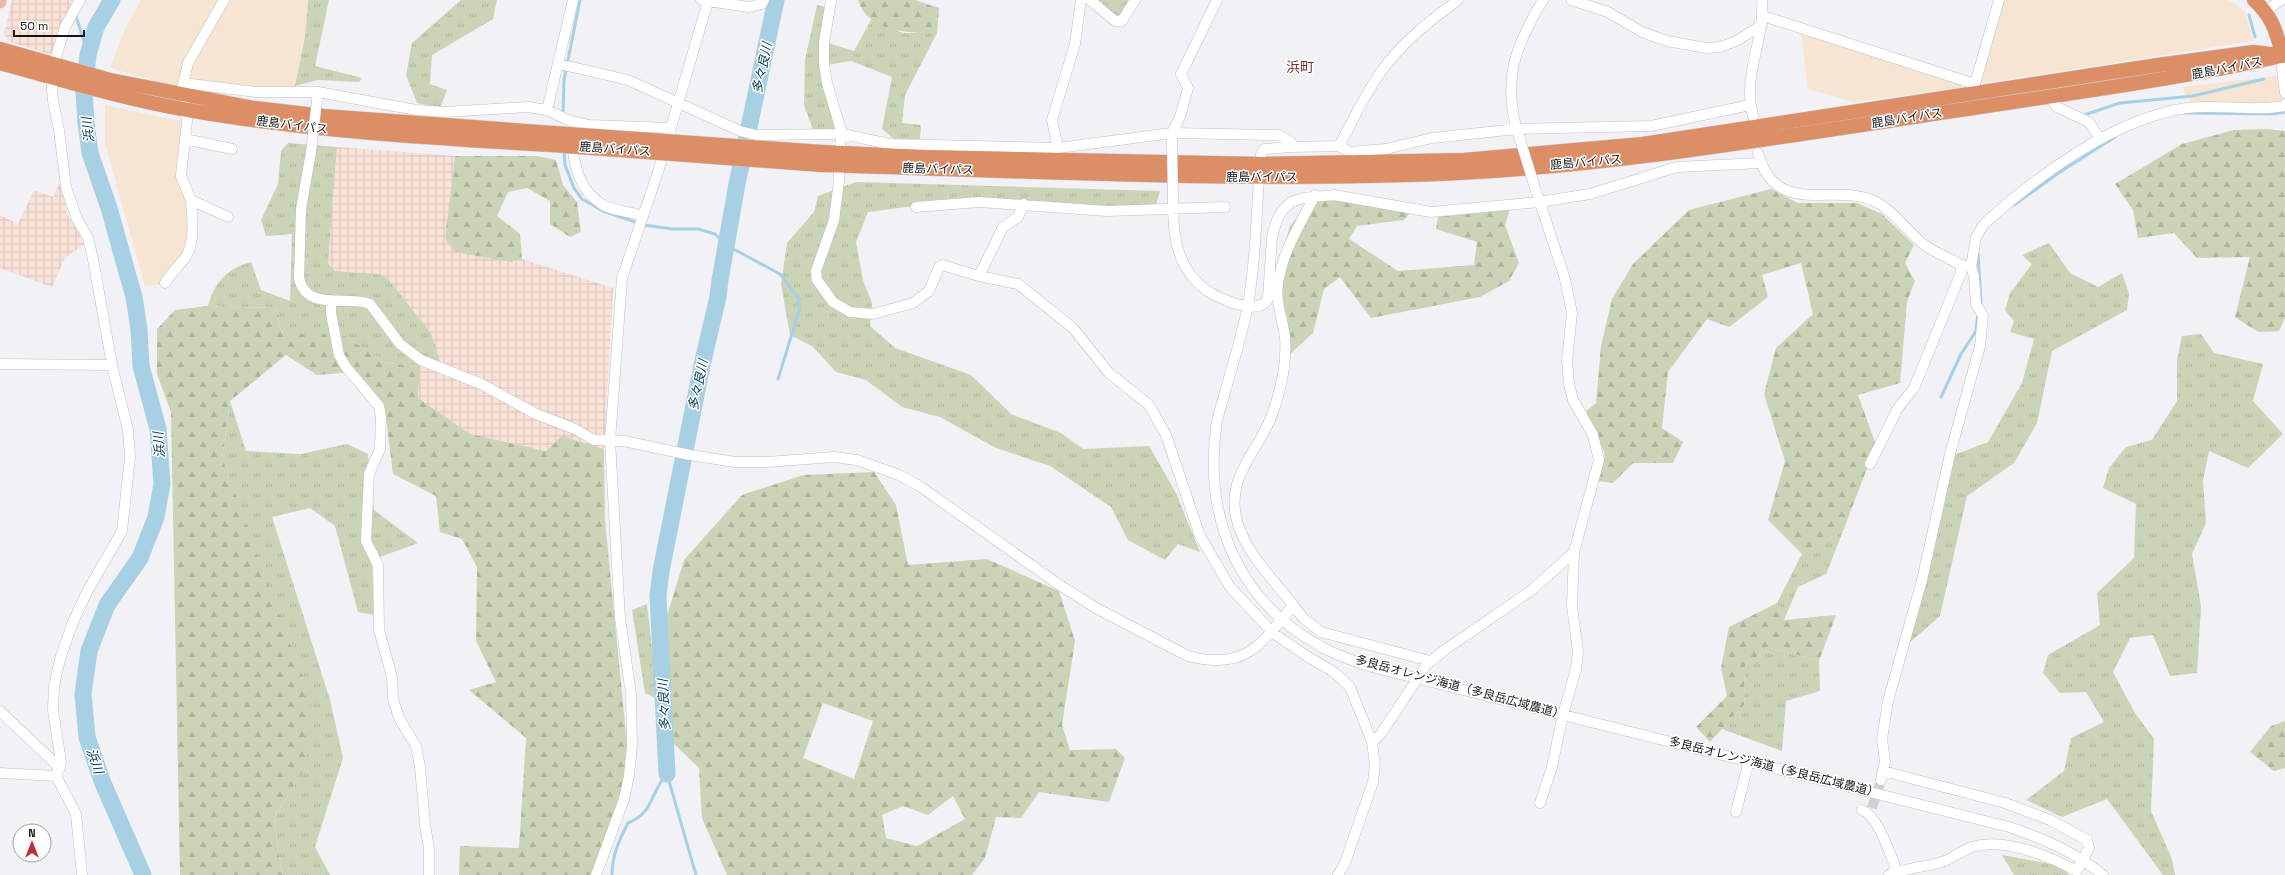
<svg xmlns="http://www.w3.org/2000/svg" width="2285" height="875" font-family="'Space Grotesk','Noto Sans JP',sans-serif">
<defs>
<pattern id="industrial-grid" width="8" height="8" patternUnits="userSpaceOnUse"><rect width="8" height="8" fill="#fbe2d9"/><path d="M0 4h8M4 0v8" fill="none" stroke="#d6c1ba"/></pattern>
<pattern id="grass-tufts" width="24" height="20" patternUnits="userSpaceOnUse"><rect width="24" height="20" fill="#cbd4b7"/><path d="M3 7l-1-3M5 7V3M7 7l1-3M15 17l-1-3M17 17v-4M19 17l1-3" fill="none" stroke="#aeb59d"/></pattern>
<pattern id="forest-firs" width="22" height="20" patternUnits="userSpaceOnUse"><rect width="22" height="20" fill="#cbd4b7"/><path d="M5 1l3.5 6h-7zM16 11l3.5 6h-7z" fill="#aeb59d"/></pattern>
<pattern id="park-crowns" width="20" height="18" patternUnits="userSpaceOnUse"><rect width="20" height="18" fill="#cbd4b7"/><path d="M2 6a3 3 0 1 1 6 0M12 15a3 3 0 1 1 6 0" fill="none" stroke="#aeb59d"/></pattern>
</defs>
<rect width="100%" height="100%" fill="#f1f1f6"/>
<path fill="#f6e5d3" d="M141,0H308L305,37L293,95L253,97L173,86L110,68L125,29Z
M2003,0H2227L2234,3L2245,12L2253,41L1985,83L1979,82Z
M1801,32L1965,83L1960,88L1854,102L1808,89Z
M2285,75V104L2192,105L2182,87Z
M105,105L184,122L178,173L188,197L187,239L181,258L160,285L145,286L105,143Z"/>
<path fill="url(#industrial-grid)" d="M12,0H72L69,13L53,55L10,42L4,34Z
M337,147L455,156L445,237L511,262L522,259L613,288L604,449L562,436L546,451L470,434L418,398L420,366L440,365L431,333L388,279L379,274L335,271L328,263Z
M62,178L67,214L86,243L65,258L52,287L0,268V215L18,224L34,190L53,197Z"/>
<path fill="url(#grass-tufts)" d="M308,0H329L315,66L362,78L359,82L318,80L295,86L305,37Z
M461,0H497L493,19L432,55L430,84L447,90L440,108L417,103L406,75L412,43Z
M817,5L827,8L822,41L854,51L871,20L903,33H937L905,95L902,123L921,125L920,139H894L882,129L892,77L851,61L827,65L839,118L834,139L816,138L804,105L805,60Z
M288,143L337,147L328,263L335,271L379,274L388,279L431,333L441,365L420,366L385,363L342,334H282L276,308L208,306C215,282 226,269 251,262L261,290L290,301L292,234L266,236L261,220L278,184L281,151Z
M856,182L1160,191L1156,205L1107,215L953,201L868,212L856,242L863,280L872,303L870,326L895,348L971,375L1011,414L1061,433L1083,449L1149,446L1176,493L1200,552L1178,544L1165,560L1128,540L1111,507L1050,466L996,448L940,417L902,407L866,380L836,372L812,346L790,335L781,284L787,243L814,212L818,196Z
M2049,243L2070,273L2098,287L2122,273L2129,294L2127,310L2052,351L2037,423L2014,463L1967,496L1940,616L1907,645L1954,455L1988,442L2022,383L2034,339L2010,332L2014,321L2005,310L2010,293L2032,264L2022,255Z
M2201,334L2214,353L2263,364L2253,401L2283,434L2248,468L2209,451L2203,480L2206,523L2192,554L2201,606L2197,673L2170,676L2153,635L2130,638L2113,672L2135,713L2154,739L2151,811L2172,859L2175,875H2163L2107,799L2062,817L2026,800L2064,771L2071,738L2104,722L2086,692L2060,693L2043,673L2048,655L2100,625L2097,593L2134,558L2136,504L2103,488L2109,468L2126,447L2152,440L2177,401V360L2182,336Z
M230,401L246,451L301,454L347,444L368,454L374,510L418,543L372,560L374,615L358,612L335,526L310,508L272,517L330,700L343,758L315,847L330,875H282L274,818L306,767L222,458Z
M1843,531L1826,574L1798,587L1784,620L1777,603L1802,554Z
M647,604L658,699L645,693L632,610Z
M1770,648L1819,661L1820,691L1786,701L1782,751L1722,729L1744,705L1745,665Z
M2002,855L2061,866L2069,875H2014Z"/>
<path fill="url(#forest-firs)" fill-rule="evenodd" d="M858,0H915L939,8L937,33C910,33 868,33 858,0Z
M2268,129L2285,131V318L2279,331L2258,332L2235,317L2250,257L2197,258L2174,233L2138,238L2133,210L2115,184L2182,144L2234,130Z
M455,156H537L556,160L563,185L577,202L581,232L570,237L550,224V201L527,188L508,192L497,216L520,234L522,259L511,262L455,252L445,238Z
M1771,189L1798,203H1857L1882,214L1914,245L1905,263L1915,281L1907,302L1900,383L1858,395L1876,445L1843,531L1802,554L1768,520L1785,461L1764,394L1776,348L1813,314L1801,263L1762,275L1768,297L1729,327L1707,319L1668,372L1662,428L1683,442L1673,463H1633L1613,483L1598,481L1605,454L1586,411L1596,403L1601,346L1612,299L1633,264L1689,210Z
M1310,201H1342L1411,212L1404,220L1357,226L1349,239L1398,271L1474,265L1477,242L1436,229L1438,217L1510,209L1505,225L1519,263L1509,281L1480,297L1371,318L1340,277L1324,289L1313,333L1291,353L1276,315L1275,277L1290,226Z
M208,306L276,308L282,334H342L385,363L420,366L418,398L470,434L546,451L562,436L604,449L605,521L630,774L591,875H459L460,846L519,848L526,738L469,690L496,682L476,641L477,567L462,539L440,532L436,496L393,474L385,410L355,372L317,375L286,355L230,401L222,458L311,701L306,767L274,818L282,875H180L171,412L157,374V329L175,310Z
M874,472L896,505L908,565L987,559L1059,591L1075,641L1062,725L1070,750L1116,749L1125,758L1109,802L1039,792L1021,818L996,817L985,858L972,875H727L702,818L699,768L670,740L667,616L684,560L742,495L803,475ZM823,703L873,721L854,779L803,758ZM953,796L965,819L917,846L886,838L882,815L903,806L928,815Z
M1777,603L1784,620L1836,615L1819,661L1770,648L1745,665L1744,705L1710,742L1696,727L1727,696L1721,668L1729,627Z
M2285,721V768L2274,771L2250,752L2271,726Z"/>
<path fill="url(#park-crowns)" d="M1095,0H1131L1122,15L1114,16Z"/>
<g fill="none" stroke-linecap="round" stroke-linejoin="round">
<path stroke="#a8d0e4" stroke-width="3" d="M2249,15L2255,37
M76,16L88,55
M2184,113L2274,114L2285,112
M563,114L564,80L580,0
M2084,115L2120,103L2193,96L2264,79
M564,150L565,165L574,188L582,199L603,211L644,225L672,229H698L715,234L726,245L780,274L799,299V311L778,379
M2014,205L2060,172L2115,137
M1978,253L1981,303
M1941,397L1961,354L1976,331L1978,312
M667,774L696,875
M612,875C612,856 619,840 628,823C654,813 650,792 667,774"/>
<path stroke="#a8d0e4" stroke-width="17" d="M112,0L96,27L88,55L84,92L86,123L90,153L109,208L134,297L139,329L141,366L158,429L162,484L156,517L140,558L107,605L89,651L83,694L87,737L102,781L143,875
M667,774L658,596L661,571L702,365L718,297L720,280L737,184L776,0"/>
<path stroke="#d0d0d5" stroke-width="10" stroke-dasharray="10 5" stroke-linecap="butt" d="M1872,808L1881,780"/>
<g stroke="#bfc0c4" stroke-width="11">
<path id="minor" d="M701,0L749,7L762,4L764,0
M831,0L824,43V64L827,83L842,134L839,153
M1090,0L1115,21H1122L1135,0
M1571,0L1608,12L1642,32L1667,41L1706,48L1721,47L1738,40L1762,25
M2266,11L2281,0
M1763,16L1975,84
M2283,56L2282,69L2285,93
M54,64L65,27L80,0
M559,64L628,80L740,131L756,135L842,134L890,144L1058,148L1172,133L1278,135L1291,142L1292,147L1339,146L1350,152L1386,149L1432,138L1517,129L1651,126L1750,105
M51,77L53,101L59,130L66,187L77,219L88,238L93,259L112,365L128,430L130,457L122,531L87,592L73,622L60,659L54,686L53,710L61,762L56,776
M183,83L256,92H318L416,110L445,112L528,107L547,110L570,121L589,125L669,128
M182,89L188,63L224,0
M1975,90V84L1999,0
M2049,96L2057,107L2089,122L2100,139
M185,105L187,121L181,176L191,200
M547,110L573,0
M1753,116C1742,76 1765,39 1762,0
M1518,134C1502,80 1515,46 1543,0
M185,139L232,149
M1172,139V133L1180,117L1188,88L1181,74L1217,0
M572,141C574,167 579,190 603,205C614,211 631,212 643,216
M1339,146C1352,122 1363,98 1378,76C1399,45 1428,22 1458,0
M1292,147L1264,149L1261,155C1256,205 1257,255 1248,305C1242,336 1232,366 1224,396C1221,407 1217,417 1216,428C1204,519 1239,603 1322,647C1337,656 1355,661 1372,667L2009,827C2044,839 2075,852 2103,875
M1058,148L1052,120L1075,44L1081,0
M311,152L301,209L299,278C306,312 347,295 370,304L400,344L421,360L481,384L536,414L575,429L594,440L624,441L690,455L735,462H767L834,457L857,460L899,475L921,487L1058,584L1096,608L1188,656C1244,671 1262,645 1293,605L1304,619L1321,632L1430,661
M1758,153C1776,219 1832,182 1874,201C1893,210 1906,230 1922,243C1929,249 1938,253 1946,257C1955,262 1961,266 1971,267
M839,166V181L834,220L816,271L817,280L833,302L850,312L873,314L913,303L929,291L939,267L942,265L979,276L1018,284L1073,328L1109,373L1149,405L1166,435L1200,536L1230,587L1273,633L1308,657L1334,672L1350,687L1372,742L1375,765L1373,782L1345,863L1338,875
M1538,196L1565,279L1572,313L1567,361L1569,384L1573,400L1593,435L1599,460L1574,552L1572,606L1578,652L1576,669L1563,714L1552,767L1540,803
M1173,200C1173,221 1174,247 1185,266C1190,275 1197,283 1205,289C1216,298 1261,318 1268,298L1272,237L1277,220L1282,211L1291,202L1303,198L1334,195L1431,212L1539,202L1590,194L1677,167L1761,163
M916,207L979,202L1107,211L1225,207
M979,276L1003,227L1018,217L1024,204
M165,283C171,273 178,267 185,258C196,242 192,218 191,200L228,217
M331,301V313L339,355L346,367L379,406L381,417L380,449L369,474L366,541L378,565L379,630L392,677L393,699L399,718L416,746L420,767L425,825L429,848V875
M0,364L112,365
M1870,464L1898,408L1914,388L1961,273V266
M1293,605C1273,579 1243,550 1236,517C1227,473 1261,449 1273,412C1281,389 1287,362 1285,337C1283,319 1275,302 1278,284C1282,252 1301,223 1315,195
M1426,665L1446,649L1532,590L1574,552
M0,711L60,768
M1372,742L1380,735L1410,690
M1883,771L2005,803L2050,820L2087,840L2089,848L2077,871C2049,856 2004,837 1972,847C1960,851 1951,860 1939,863C1928,866 1897,870 1889,875
M0,773L56,776
M56,776L76,814L82,875
M1881,780L1885,761L1882,739L1888,701L1922,580L1950,454L1980,346L1983,316L1976,304L1974,276L1971,267L1976,237L1984,224C2037,176 2115,118 2187,108C2219,104 2252,112 2284,106L2285,104
M1862,810C1878,817 1887,847 1894,863C1895,867 1894,871 1896,875
M1736,812L1749,761
M596,875L624,799L629,776L632,746L631,694L620,618L610,441L622,278L658,172L708,1"/>
</g>
<g stroke="#ccc" stroke-width="13">
<path id="major" d="M0,2V0"/>
</g>
<g stroke="#ccc" stroke-width="15">
<path id="highway" d="M2254,0C2273,17 2276,32 2283,56
M0,49L110,80L254,108L323,116L553,133
M0,63C62,80 124,99 188,110C308,131 430,138 552,145
M822,152L924,157L1260,164L1464,160L1643,144L2158,65L2254,52L2277,55
M822,165C1034,171 1246,183 1458,173C1613,165 1767,139 1920,116C2042,97 2165,82 2285,55"/>
</g>
<use href="#minor" stroke="#fff" stroke-width="10"/>
<use href="#major" stroke="#eabba4" stroke-width="12"/>
<use href="#highway" stroke="#dc8e67" stroke-width="14"/>
<g stroke="#bfc0c4" stroke-width="11" stroke-linecap="butt">
<path id="minor-bridge" d="M1519,136L1536,191
M1172,141L1173,200
M311,152L317,100
M1410,690L1426,665"/>
</g>
<g stroke="#ccc" stroke-width="15" stroke-linecap="butt">
<path id="highway-bridge" d="M553,133L822,152
M552,145L822,165"/>
</g>
<use href="#minor-bridge" stroke="#fff" stroke-width="10"/>
<use href="#highway-bridge" stroke="#dc8e67" stroke-width="14"/>
</g>
<g text-anchor="middle" dominant-baseline="central" stroke-width="3" stroke-linejoin="round" paint-order="stroke">
<g font-size="12" fill="#171719" stroke="#fff">
<text transform="translate(2227 68) rotate(-11)">鹿島バイパス</text>
<text transform="translate(1907 118) rotate(-9)">鹿島バイパス</text>
<text transform="translate(292 125) rotate(7)">鹿島バイパス</text>
<text transform="translate(615 149) rotate(4)">鹿島バイパス</text>
<text transform="translate(1586 162) rotate(-5)">鹿島バイパス</text>
<text transform="translate(938 169) rotate(2)">鹿島バイパス</text>
<text x="1262" y="177">鹿島バイパス</text>
<text transform="translate(1460 687) rotate(15)">多良岳オレンジ海道（多良岳広域農道）</text>
<text transform="translate(1774 767) rotate(14)">多良岳オレンジ海道（多良岳広域農道）</text>
</g>
<g font-size="13" font-style="italic" fill="#033a50" stroke="#fff">
<text transform="translate(762 68) rotate(-78)">多々良川</text>
<text transform="translate(88 130) rotate(-97)">浜川</text>
<text transform="translate(698 385) rotate(-78)">多々良川</text>
<text transform="translate(159 445) rotate(-95)">浜川</text>
<text transform="translate(664 705) rotate(-93)">多々良川</text>
<text transform="translate(95 761) rotate(71)">浜川</text>
</g>
<g font-size="14" fill="#783130" stroke="#fff">
<text x="1300" y="67">浜町</text>
</g>
</g>
<g transform="translate(32 843)"><circle r="19" fill="#ffffff" stroke="#a2a2a3"/>
<path d="M0-3L7 15L0 10L-7 15Z" fill="#bf3036"/>
<text y="-6" font-size="11" font-weight="bold" text-anchor="middle" fill="#171719">N</text>
</g>
<path d="M14 30v6h70v-6" fill="none" stroke="#171719" stroke-width="2"/>
<text x="20" y="30" font-size="12" fill="#171719" stroke="#ffffff" stroke-width="3" paint-order="stroke">50 m</text>
</svg>
